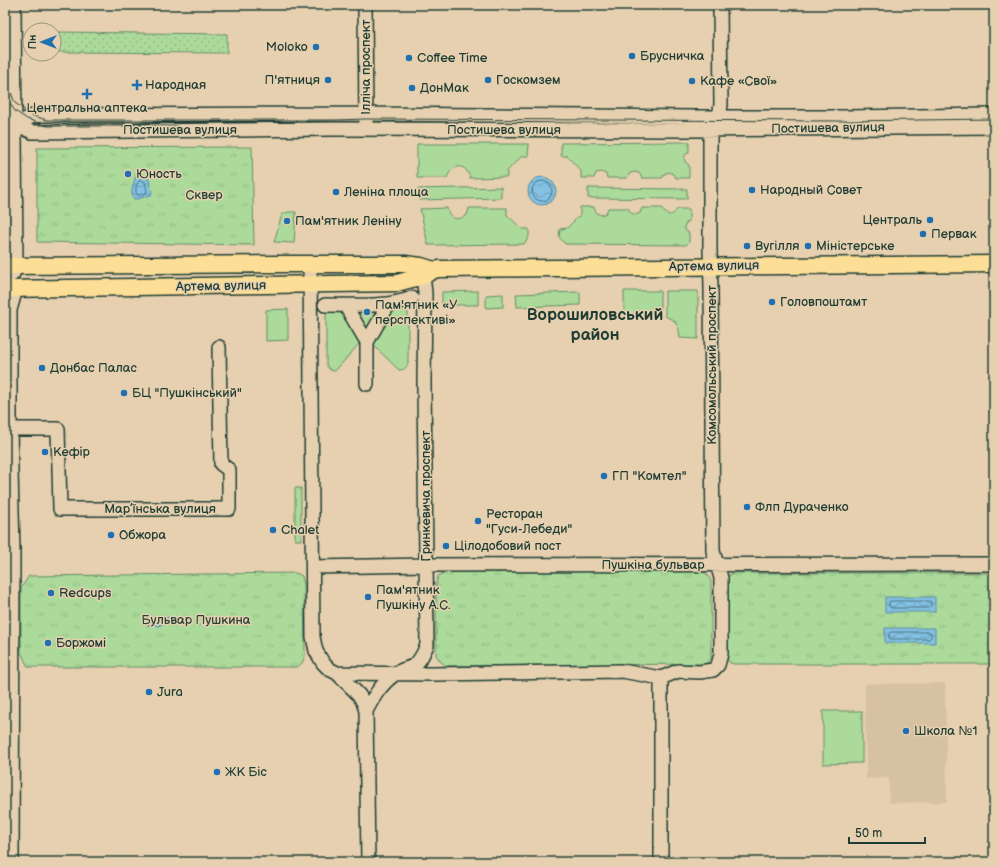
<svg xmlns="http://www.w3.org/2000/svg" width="999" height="867" font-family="'Balsamiq Sans',sans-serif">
<defs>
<pattern id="park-tufts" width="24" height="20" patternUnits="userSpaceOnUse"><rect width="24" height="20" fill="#abda9a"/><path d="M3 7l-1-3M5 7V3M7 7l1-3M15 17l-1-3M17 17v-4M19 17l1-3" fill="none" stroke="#93bc85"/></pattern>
<pattern id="garden-dots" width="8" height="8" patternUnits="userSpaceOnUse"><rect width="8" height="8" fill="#abda9a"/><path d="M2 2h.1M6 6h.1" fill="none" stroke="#93bc85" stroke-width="1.8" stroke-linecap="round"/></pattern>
<pattern id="water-waves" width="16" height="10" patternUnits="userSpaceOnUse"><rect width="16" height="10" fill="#84c1e4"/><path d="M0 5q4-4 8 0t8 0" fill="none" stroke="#6b9eba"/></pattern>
</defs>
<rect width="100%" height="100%" fill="#e6d0af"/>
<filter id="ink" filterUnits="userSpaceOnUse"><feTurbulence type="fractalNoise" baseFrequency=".025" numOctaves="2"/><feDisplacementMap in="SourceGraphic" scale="8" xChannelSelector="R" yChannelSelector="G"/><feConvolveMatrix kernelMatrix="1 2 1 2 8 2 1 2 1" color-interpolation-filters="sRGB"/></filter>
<g filter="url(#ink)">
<path fill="#d6c1a1" d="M945,683L947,802L889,803V778L866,779L865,684Z"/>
<path fill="#abda9a" stroke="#658c67" d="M689,142V152L686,154L684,158L686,163L689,165V178H676L673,174L669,172L664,174L662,178H642L639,173L635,172L630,173L627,178H607L606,174L601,172L596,173L594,178H581V171L567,156H561V143Z
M417,144H529L528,156H522L507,171V177L470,178C466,162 452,164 447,178H417Z
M501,187V198L419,200L418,189Z
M588,188L687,189V199L588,198Z
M580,207H594L596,213L601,215L606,213L608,208H628L630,212L635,215L640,213L642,208H662C666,217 673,217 677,209H689V221L686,223L684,227L686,231L689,233V242L686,245L565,244L559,237L560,229L567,228L580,215Z
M447,208C450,220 458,221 467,215L469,208H507V215L522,229H529V237L524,244L428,245L420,209Z
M289,212H296L294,243L274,242L282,214Z
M478,291V305H442V292Z
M624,291H660V316H624Z
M665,291H698V339L680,338L679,330L675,321L665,316Z
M580,292V305L517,307L516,294Z
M503,294V307L486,308V295Z
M353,308H382L371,332H363Z
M388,308H403L408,313V364C406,368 404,370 399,370L371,343Z
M288,309V340L266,341V310Z
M344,309L359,344L335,371C330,371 327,368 326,363V316L328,311Z
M295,488H301V540H295Z
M823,711H862V763L823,764Z"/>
<path fill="url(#park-tufts)" stroke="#658c67" d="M252,147L254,245L37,242V148Z
M701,571L708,575L711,581V658L708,662L704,664L446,666L440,661L436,655V585L438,576L446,572Z
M296,573L302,576L304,585L305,656L302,663L298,667H28L21,652V588L29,576Z
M734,573H994V664H734L730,663L727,659V585L729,575Z"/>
<path fill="url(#garden-dots)" stroke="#658c67" d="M57,32L227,34V53L57,52Z"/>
<path fill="url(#water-waves)" stroke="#5c8c9e" d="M139,176L144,177L149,179L150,187L152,191L151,195L137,199H134C129,192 134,185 135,178Z
M528 191a14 14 0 1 1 28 0a14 14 0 1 1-28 0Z
M885,597H935V612H885Z
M149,616L153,617L160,616L165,618L168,617L170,618L171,621L169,624L164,623L159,626L152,624L148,625L146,622L147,621V619L146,618Z
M885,628H935V643H885Z"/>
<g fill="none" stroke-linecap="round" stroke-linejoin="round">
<path stroke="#47727a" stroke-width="1" d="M141,180L145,182L147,191L146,193L138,195L136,193V186L139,181Z
M532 191a10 10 0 1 1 20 0a10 10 0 1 1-20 0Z
M891,601H929L931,602V606L929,608H891L889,606V602Z
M891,632H929L931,633V637L929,639H891L889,638V634Z"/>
<g stroke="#1f3d34" stroke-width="16">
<path id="minor" d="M365,5L366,122
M5,124H16L33,116L41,115H54L366,114L694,117H844L994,115
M16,124L32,132L334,129L694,130L994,127
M310,264L313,637L316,651L323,663L329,669L337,673L359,695L363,702L366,711L368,862
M5,278L13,274L16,266L14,5
M325,305C352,305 387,308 412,298
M345,305L367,342V384
M367,342L389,304
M5,429H58L60,509H229V470L221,464L219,347
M313,567L426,565L994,564
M337,673L434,674L622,671L661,678L678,671L700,672L713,670L718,665L721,654V578L713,551L711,287L710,249V129L712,124L719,116L721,105L720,5
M661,678V862
M366,711C374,696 381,684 395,674C400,670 407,669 413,666C420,662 424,652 427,645L424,383L425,293L423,276L415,271
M12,862L13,551L10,429V310L16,289"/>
</g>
<g stroke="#1f3d34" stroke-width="19">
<path id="major" d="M5,266L280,264H405L421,266L434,270
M5,289L397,283L423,276L434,270L439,269L994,264"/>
</g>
<use href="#minor" stroke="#e6d0af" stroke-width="13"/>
<use href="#major" stroke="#fdde96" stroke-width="16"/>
<path stroke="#1f3d34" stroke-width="1" d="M8,5L7,74L10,90L15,103L33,116L47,120H334L366,119L844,121L994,119
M9,102L15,111L27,119L47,126H178"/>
</g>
</g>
<g fill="#1f6fb2" stroke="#e6d0af" stroke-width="1.5">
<circle cx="316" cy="47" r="4"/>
<circle cx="632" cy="56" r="4"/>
<circle cx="409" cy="58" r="4"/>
<circle cx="328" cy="80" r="4"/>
<circle cx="488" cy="80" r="4"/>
<circle cx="692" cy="81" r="4"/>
<path d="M135 79h4v4h4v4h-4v4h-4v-4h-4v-4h4z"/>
<circle cx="412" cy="88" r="4"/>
<path d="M85 88h4v4h4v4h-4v4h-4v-4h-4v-4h4z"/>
<circle cx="128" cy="174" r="4"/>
<circle cx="752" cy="190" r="4"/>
<circle cx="336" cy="192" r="4"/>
<circle cx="930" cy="220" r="4"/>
<circle cx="287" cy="221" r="4"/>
<circle cx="923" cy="234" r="4"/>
<circle cx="747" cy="246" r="4"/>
<circle cx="808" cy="246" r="4"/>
<circle cx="772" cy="302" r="4"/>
<circle cx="367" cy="312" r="4"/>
<circle cx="42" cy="368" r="4"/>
<circle cx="124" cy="393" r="4"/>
<circle cx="45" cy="452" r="4"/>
<circle cx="604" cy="476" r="4"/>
<circle cx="747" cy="507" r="4"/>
<circle cx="478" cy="521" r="4"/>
<circle cx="273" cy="530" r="4"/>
<circle cx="111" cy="535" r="4"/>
<circle cx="446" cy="546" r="4"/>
<circle cx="51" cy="593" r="4"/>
<circle cx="368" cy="597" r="4"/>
<circle cx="48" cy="643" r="4"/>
<circle cx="149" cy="692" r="4"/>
<circle cx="906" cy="731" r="4"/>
<circle cx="217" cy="772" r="4"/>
</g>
<g text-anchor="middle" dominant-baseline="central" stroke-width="3" stroke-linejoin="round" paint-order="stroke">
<g font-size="13" fill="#1f3d34" stroke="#e6d0af" text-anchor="start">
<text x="308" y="47" text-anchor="end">Moloko</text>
<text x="640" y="56">Брусничка</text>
<text x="417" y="58">Coffee Time</text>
<text x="320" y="80" text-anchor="end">П'ятниця</text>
<text x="496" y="80">Госкомзем</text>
<text x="700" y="81">Кафе «Свої»</text>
<text x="145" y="85">Народная</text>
<text x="420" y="88">ДонМак</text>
<text x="87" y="108" text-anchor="middle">Центральна аптека</text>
<text x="136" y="174">Юность</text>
<text x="760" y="190">Народный Совет</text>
<text x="344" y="192">Леніна площа</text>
<text x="922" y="220" text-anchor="end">Централь</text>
<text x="295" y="221">Пам'ятник Леніну</text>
<text x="931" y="234">Первак</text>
<text x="755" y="246">Вугілля</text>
<text x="816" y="246">Міністерське</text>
<text x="780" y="302">Головпоштамт</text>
<text x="375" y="305">Пам'ятник «У<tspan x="375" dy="15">перспективі»</tspan></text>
<text x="50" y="368">Донбас Палас</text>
<text x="132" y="393">БЦ "Пушкінський"</text>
<text x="53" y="452">Кефiр</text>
<text x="612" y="476">ГП "Комтел"</text>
<text x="755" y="507">Флп Дураченко</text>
<text x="486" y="514">Ресторан<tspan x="486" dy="15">"Гуси-Лебеди"</tspan></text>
<text x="281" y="530">Chalet</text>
<text x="119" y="535">Обжора</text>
<text x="454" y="546">Цілодобовий пост</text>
<text x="376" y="590">Пам'ятник<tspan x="376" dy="15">Пушкіну А.С.</tspan></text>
<text x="59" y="593">Redcups</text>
<text x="56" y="643">Боржомi</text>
<text x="157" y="692">Jura</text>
<text x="914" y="731">Школа №1</text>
<text x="225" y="772">ЖК Біс</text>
</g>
<g font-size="13" fill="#1f3d34" stroke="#e6d0af">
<text transform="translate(366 67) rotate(-90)">Ілліча проспект</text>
<text transform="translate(828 128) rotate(-1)">Постишева вулиця</text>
<text x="180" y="130">Постишева вулиця</text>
<text x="504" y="130">Постишева вулиця</text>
<text transform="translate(714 266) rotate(-1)">Артема вулиця</text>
<text transform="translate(221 286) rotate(-1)">Артема вулиця</text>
<text transform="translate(712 365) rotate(-90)">Комсомольський проспект</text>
<text transform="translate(426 496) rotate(-90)">Гринкевича проспект</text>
<text x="160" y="509">Мар’їнська вулиця</text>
<text x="653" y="565">Пушкіна бульвар</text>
</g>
<g font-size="13" fill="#264539" stroke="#e6d0af">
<text x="204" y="195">Сквер</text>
<text x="196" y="620">Бульвар Пушкина</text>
</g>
<g font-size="17" font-weight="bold" fill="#1f3d34" stroke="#e6d0af">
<text x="595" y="315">Ворошиловський<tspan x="595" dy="20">район</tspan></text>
</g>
</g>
<rect width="999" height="867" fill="none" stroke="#e6d0af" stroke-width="20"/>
<rect x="10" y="10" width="979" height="847" fill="none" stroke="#1f3d34" stroke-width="1.5" filter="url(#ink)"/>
<g transform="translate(42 42) rotate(270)"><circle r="19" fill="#e6d0af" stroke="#96957e"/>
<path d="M0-3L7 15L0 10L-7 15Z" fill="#1f6fb2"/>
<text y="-6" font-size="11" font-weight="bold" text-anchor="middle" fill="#1f3d34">Пн</text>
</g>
<path d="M849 837v6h76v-6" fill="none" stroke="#1f3d34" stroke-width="2"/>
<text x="855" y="837" font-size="12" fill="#1f3d34" stroke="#e6d0af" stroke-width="3" paint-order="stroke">50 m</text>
</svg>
